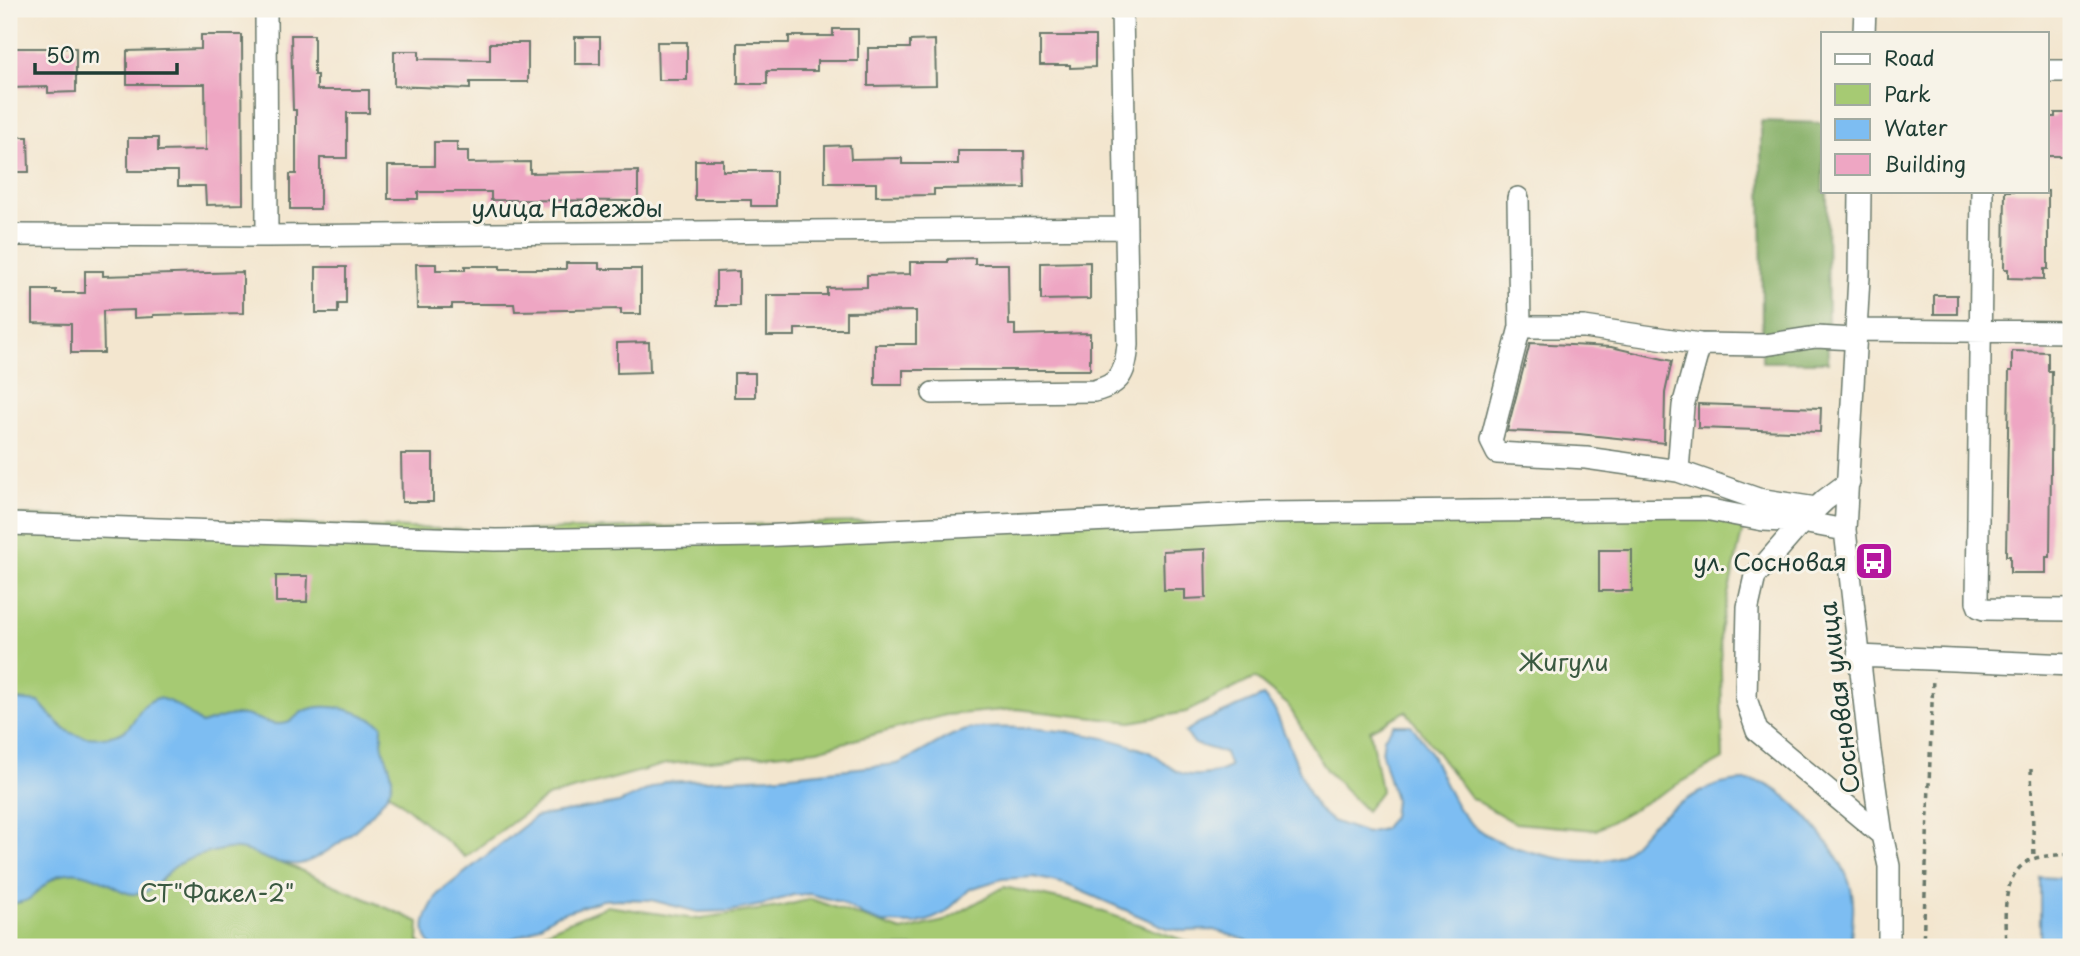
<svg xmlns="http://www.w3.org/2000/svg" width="2080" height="956" font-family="'Playpen Sans',sans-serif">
<rect width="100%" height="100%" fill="#f7f3e8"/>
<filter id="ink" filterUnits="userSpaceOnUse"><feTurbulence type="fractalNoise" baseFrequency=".0143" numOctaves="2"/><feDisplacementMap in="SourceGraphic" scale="14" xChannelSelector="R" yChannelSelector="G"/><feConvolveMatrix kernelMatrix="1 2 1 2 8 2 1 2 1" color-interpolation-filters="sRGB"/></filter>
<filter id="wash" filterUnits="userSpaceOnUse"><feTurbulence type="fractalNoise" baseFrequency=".00686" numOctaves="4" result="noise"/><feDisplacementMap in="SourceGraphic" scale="28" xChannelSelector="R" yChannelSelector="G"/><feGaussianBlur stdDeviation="1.57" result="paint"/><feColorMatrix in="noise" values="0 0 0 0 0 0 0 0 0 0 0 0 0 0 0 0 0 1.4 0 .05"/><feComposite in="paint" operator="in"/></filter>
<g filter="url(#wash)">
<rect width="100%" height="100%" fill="#f3e6cf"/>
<path fill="#a6ca73" stroke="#628454" stroke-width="2" d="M1703,501L1746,515L1720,630L1723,759L1596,830L1515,823L1470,797L1406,711L1370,730L1381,791L1366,811L1326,770L1288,705L1255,678L1186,712L1131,722L1016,709L946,715L817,750L666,764L547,797L465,857L380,785L290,728L102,746L65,744L37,712L9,694V515L502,531Z
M200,831L279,861L419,922L418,941L424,947H9V897L28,891L71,870Z
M1004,887L1081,904L1202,947H509L607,906L695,919L779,907L811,899L902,931L944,921Z"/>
<path fill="#84ae65" stroke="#52764c" stroke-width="2" d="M1761,121L1823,123V191H1827L1828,362H1762Z"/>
<path fill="#7dbdf2" stroke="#4e7d93" stroke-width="2" d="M1263,696L1275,710L1309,794L1318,809L1332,821L1366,833L1383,829L1393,816L1395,800L1382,754L1384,738L1394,725H1411C1419,735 1427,745 1432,756C1450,791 1456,821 1494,839C1525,853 1581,867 1614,858C1630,853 1641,833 1653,823C1666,812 1683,801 1698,793C1716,783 1745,777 1765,784C1794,796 1837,849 1848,879C1857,901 1852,924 1850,947H1268L1214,930L1183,931L1167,928L1065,884L1034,877L1002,879L970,889L945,913L930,920L914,924L882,923L868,918L840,902L810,894L793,895L762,905L730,911L698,912L651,900L619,899L603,900L556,915L528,933L490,947H432C417,929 427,912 438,894L535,817L619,803L664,782L771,777L897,764C925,754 948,730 979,728C1028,726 1092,731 1138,748C1142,750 1148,751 1152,754C1162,760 1172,771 1184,774C1200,777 1216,774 1230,767L1225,753L1195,744L1185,732L1199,723Z
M158,698C177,702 187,712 201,724C214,720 230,713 244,715C257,717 268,725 281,724C295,723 294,715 304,711C327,700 362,712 382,725C382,734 381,743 384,751C387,762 393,770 392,782C388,808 325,860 299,864C294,865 287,863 283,863C259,861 250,844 221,850C207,853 188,858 176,866C161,876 154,895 133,894C124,894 117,888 109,884C98,878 81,871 68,873C51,874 42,890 29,899C23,903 16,903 9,904V699L39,702C59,725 69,741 103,737C112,736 121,735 128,728C140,714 139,704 158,698Z
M2040,877L2071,879V947H2040Z"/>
<g id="blocks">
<path fill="#eea6c3" d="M833,29H858V61H817V71H767V84H738V43H789V36H833Z
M201,35H242L243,204L206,205L205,186H178V171H128V138H158V151L206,150L205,84H127V51L201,49Z
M291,35H314V75H317V90H369V113H347V158H320V209H290V174H296V110H293Z
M1040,36H1095V67L1070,68V65H1040Z
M575,37H600V64H575Z
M935,40L936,85L868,86V48H910V41Z
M657,42H687V80H658Z
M490,43H528V82H470V89L394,86V51H419V59L490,60Z
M9,48H76V92L48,93V87L9,88Z
M2055,113H2071V156H2047V117H2055Z
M9,137H28L29,172H9Z
M434,142H457V151H468V163L530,162V173L638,171V201L491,200V192H418V199H388V166H434Z
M850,145L851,159L902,158V164H958V151H1024L1025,188L934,189V195L876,196V183H825V146Z
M695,160H723V171H776V206H751V200H695Z
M2005,191H2048V269H2044V279L2008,278V269H2004Z
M975,258V264H1008L1009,325H1015V335L1090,333V370H903V385H875V344H916V311L846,312V329H795V336H767V295H827V288L867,287V275L910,274V262H948V259Z
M1090,262V299L1041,300V263Z
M566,263H599V269H641V314H621V309L515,311L514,304H452V308H417L416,264H436V270H465V266H500V269H566Z
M316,267H346V304H338V313H316Z
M85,271H103V276L243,272V313L153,315V317L134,318V310L103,311L104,353H71V324L33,323V290H56V293H85Z
M739,271V306H716V272Z
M1934,295H1957V314H1934Z
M649,342L650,372L617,373V343Z
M1530,343L1611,347L1672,361L1665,393L1664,443L1579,434L1507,431Z
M2012,351L2048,352V371H2052L2050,557H2046V573H2010V556H2006L2009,371H2012Z
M734,373H755V397H734Z
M1698,404L1821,408L1820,432L1698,428Z
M401,454H433V502H402Z
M1205,549L1206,598L1185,599V590H1164L1163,551Z
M1599,550H1632V591H1599Z
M276,576H308L307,602H276Z"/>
</g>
</g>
<g filter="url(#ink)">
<use href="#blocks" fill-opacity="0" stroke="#69786a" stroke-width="2"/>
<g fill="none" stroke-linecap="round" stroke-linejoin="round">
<g stroke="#69786a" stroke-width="24">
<path id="minor" d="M266,9L267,236
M1864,33L1865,9
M2047,71H2071
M1860,191L1859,277L1845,530L1870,751L1882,835L1889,866V947
M1982,191L1977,602L1979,607L1984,609L2071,610
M1518,198L1520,327L1491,441L1497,453L1586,458L1678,471L1758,499L1816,508
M9,235L267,236L1126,228
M1520,327H1584L1700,344L1765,345L1816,337L1855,339
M1856,330L2071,332
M933,393L1094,391C1122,384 1125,372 1128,345L1122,9
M1678,471L1683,406L1700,344
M1849,482L1825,500L1802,522L1755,576L1748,607L1746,699L1757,731L1882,835
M9,524L495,540L760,536L1262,513L1705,509L1763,520L1802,522L1845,530
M1858,656L2071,665"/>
</g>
<path stroke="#69786a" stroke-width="3.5" stroke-dasharray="5 5" stroke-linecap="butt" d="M2031,769L2034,858
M1923,947L1933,677
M2006,947C2005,919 2000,871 2033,859C2045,855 2059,855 2071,854"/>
<use href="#minor" stroke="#fff" stroke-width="21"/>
</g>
</g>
<defs>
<g id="bus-square" transform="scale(2.0125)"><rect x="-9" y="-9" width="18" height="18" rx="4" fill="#b5179e" stroke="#f7f3e8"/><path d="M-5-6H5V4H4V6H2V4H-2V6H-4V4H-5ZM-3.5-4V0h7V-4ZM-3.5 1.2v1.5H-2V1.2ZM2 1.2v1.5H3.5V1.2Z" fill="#fff"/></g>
</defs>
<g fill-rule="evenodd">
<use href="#bus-square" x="1874" y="561"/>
</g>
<g text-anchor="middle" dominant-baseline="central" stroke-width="6" stroke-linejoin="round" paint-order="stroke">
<g font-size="24" fill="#1f3d34" stroke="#f7f3e8">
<text x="567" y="207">улица Надежды</text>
<text transform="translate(1838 698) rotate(-97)">Сосновая улица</text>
</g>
<g font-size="24" fill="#1f3d34" stroke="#f7f3e8" text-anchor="end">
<text x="1847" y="561">ул. Сосновая</text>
</g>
<g font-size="24" fill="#3a5941" stroke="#f7f3e8">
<text x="1564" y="661">Жигули</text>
<text x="217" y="892">СТ"Факел-2"</text>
</g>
</g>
<rect width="2080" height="956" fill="none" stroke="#f7f3e8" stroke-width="35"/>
<rect x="1821" y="32" width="228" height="161" fill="#f7f3e8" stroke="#a1aaa0" stroke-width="2"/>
<rect x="1835" y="54" width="35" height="10" fill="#ffffff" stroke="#a1aaa0" stroke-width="2"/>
<text x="1884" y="66" font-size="21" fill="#1f3d34">Road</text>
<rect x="1835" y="84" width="35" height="21" fill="#a6ca73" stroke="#a1aaa0" stroke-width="2"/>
<text x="1884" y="102" font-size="21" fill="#1f3d34">Park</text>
<rect x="1835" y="119" width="35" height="21" fill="#7dbdf2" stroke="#a1aaa0" stroke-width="2"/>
<text x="1884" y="136" font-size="21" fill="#1f3d34">Water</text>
<rect x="1835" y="154" width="35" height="21" fill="#eea6c3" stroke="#a1aaa0" stroke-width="2"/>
<text x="1884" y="172" font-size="21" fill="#1f3d34">Building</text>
<path d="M35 63v10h142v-10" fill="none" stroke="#1f3d34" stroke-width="3.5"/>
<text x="46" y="63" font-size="21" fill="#1f3d34" stroke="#f7f3e8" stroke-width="5" paint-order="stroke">50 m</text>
</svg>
